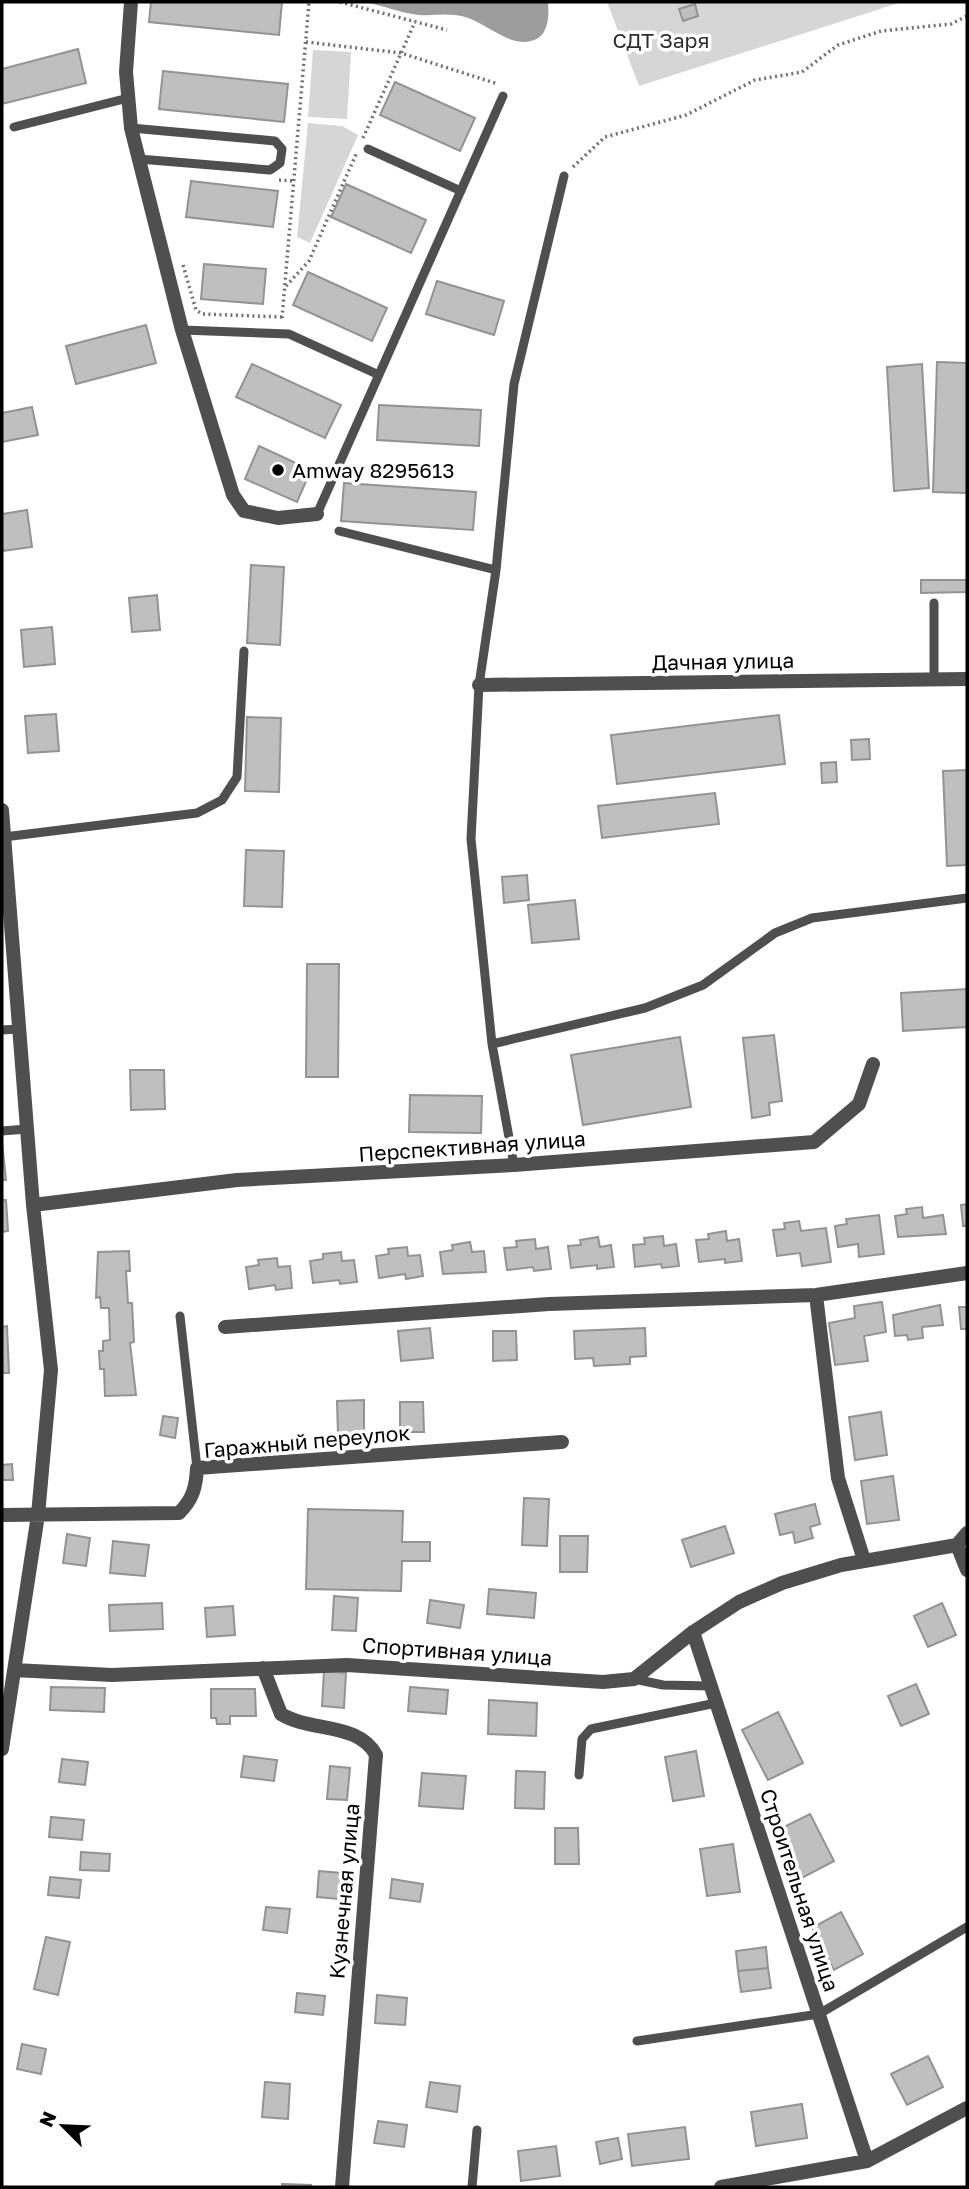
<svg xmlns="http://www.w3.org/2000/svg" width="969" height="2189" font-family="'Golos Text',sans-serif">
<rect width="100%" height="100%" fill="#fff"/>
<path fill="#d6d6d6" d="M607,2H902L639,86Z
M313,50L351,52L347,119L308,117Z
M308,123L342,126L358,135L310,243L297,237Z"/>
<path fill="#9d9d9d" d="M366,2H548C549,15 549,35 534,40C512,49 487,24 468,18C452,12 435,16 419,15C401,13 383,6 366,2Z"/>
<path fill="#bfbfbf" stroke="#939393" stroke-width="2" d="M151,2H282L279,35L149,22Z
M695,4L698,16L683,21L679,9Z
M78,49L86,83L2,104V69Z
M163,71L288,84L284,122L159,109Z
M395,82L475,118L460,151L380,115Z
M191,181L278,191L273,227L186,217Z
M346,184L426,220L411,253L331,217Z
M204,264L266,269L263,304L201,299Z
M308,272L387,308L372,341L293,305Z
M437,281L504,301L494,335L426,314Z
M146,325L156,363L76,384L66,346Z
M937,362L967,363V493L933,492Z
M252,364L341,405L325,438L236,397Z
M922,364L929,488L894,491L887,367Z
M379,405L481,410L479,446L377,440Z
M32,407L38,435L2,442V413Z
M259,446L311,470L297,502L245,479Z
M344,483L476,492L473,530L341,521Z
M27,510L32,547L2,551V514Z
M251,565L284,567L280,645L247,643Z
M921,580H967V592L921,593Z
M157,595L160,630L132,632L129,598Z
M52,627L55,664L24,667L21,630Z
M56,714L59,751L28,753L25,716Z
M779,715L785,764L617,784L611,735Z
M247,717L281,718L279,792L245,791Z
M869,739L870,759L852,760L851,740Z
M836,762L837,782L822,783L821,763Z
M967,770V865L947,866L943,771Z
M715,793L719,824L602,838L598,806Z
M246,850L284,851L282,907L244,906Z
M527,875L529,900L504,903L502,877Z
M575,900L579,939L532,943L528,905Z
M307,964H339L338,1077H306Z
M967,989V1027L903,1031L901,993Z
M774,1035L782,1101L769,1103L770,1115L752,1118L743,1038Z
M680,1037L691,1107L583,1125L571,1055Z
M130,1070H164L165,1109L131,1110Z
M410,1095L482,1096L481,1133L409,1132Z
M2,1142L6,1180H2Z
M2,1200H6L8,1231L2,1232Z
M967,1204V1226H963L961,1205Z
M922,1207L923,1218L943,1215L946,1234L898,1237L895,1216L907,1214L906,1209Z
M879,1215L884,1254L859,1257L858,1244L838,1247L835,1226L847,1224L846,1219Z
M799,1221L801,1231L826,1228L831,1262L802,1266L800,1253L777,1256L773,1230L785,1229L784,1223Z
M726,1231L727,1241L739,1239L742,1261L725,1263V1259L699,1262L696,1240L709,1239L708,1234Z
M663,1236L664,1246L676,1244L679,1266L662,1268L661,1264L635,1267L633,1245L645,1244L644,1238Z
M598,1237L600,1247L611,1245L614,1267L597,1269V1265L571,1268L568,1246L581,1245L580,1240Z
M535,1239L536,1249L548,1247L551,1269L534,1271L533,1267L507,1270L504,1248L517,1247L516,1241Z
M470,1242L472,1252L484,1251L486,1272L443,1274L440,1252L453,1250L452,1245Z
M407,1247L408,1256L420,1255L423,1276L406,1279L405,1274L379,1278L376,1256L389,1254L388,1249Z
M129,1251L130,1271H126L128,1303H132L134,1342L130,1343L136,1395L105,1396L104,1369H100L99,1351H103V1341L110,1340L109,1308H101L100,1297L96,1298L98,1252Z
M341,1252L342,1261L354,1260L357,1282L340,1284L339,1280L313,1283L310,1261L323,1259V1254Z
M277,1258L278,1267L290,1266L292,1288L276,1290L275,1285L249,1289L246,1267L259,1265L258,1260Z
M882,1302L886,1332L864,1336L868,1361L835,1365L829,1323L855,1318L854,1306Z
M940,1305L943,1325L922,1327L923,1338L908,1340L907,1335L895,1336L893,1315Z
M959,1307H967V1329H961Z
M7,1326L9,1373H2V1327Z
M430,1328L433,1358L401,1361L398,1331Z
M645,1328L646,1356L630,1357V1364L594,1366L593,1358L575,1359L574,1331Z
M493,1331H516L517,1360L493,1361Z
M364,1400V1434H338L337,1401Z
M400,1402H423L424,1432H400Z
M881,1412L887,1455L855,1460L849,1417Z
M163,1416L178,1418L175,1438L160,1435Z
M12,1464L13,1480H2V1465Z
M893,1476L899,1520L867,1524L861,1481Z
M524,1498L549,1499L547,1546L522,1545Z
M815,1504L820,1524L810,1527L813,1538L795,1543L793,1532L780,1535L775,1514Z
M308,1509L403,1511L402,1542H430V1561H402L401,1591L306,1589Z
M725,1526L734,1553L691,1567L682,1540Z
M67,1534L90,1538L86,1566L63,1563Z
M560,1536H588L587,1572H560Z
M113,1541L149,1545L145,1576L110,1573Z
M489,1589L536,1593L534,1618L487,1614Z
M334,1596L358,1598L356,1631L332,1630Z
M430,1600L464,1605L460,1628L427,1623Z
M162,1603L163,1629L110,1631L109,1605Z
M942,1603L956,1635L928,1647L914,1616Z
M233,1606L235,1635L207,1637L205,1608Z
M324,1671L346,1673L344,1708L322,1706Z
M916,1684L929,1714L901,1726L888,1696Z
M51,1687L105,1688L104,1712L50,1710Z
M410,1687L448,1690L446,1714L408,1711Z
M211,1689H255L256,1716H230V1724H217L216,1718H211Z
M489,1700L537,1703L536,1736L488,1734Z
M778,1712L803,1763L768,1780L742,1730Z
M696,1751L704,1796L673,1801L665,1757Z
M244,1756L277,1760L274,1781L241,1777Z
M62,1759L88,1762L85,1785L59,1782Z
M330,1766L350,1768L347,1800L327,1799Z
M516,1771L545,1772L544,1809L515,1808Z
M422,1773L466,1776L463,1809L419,1806Z
M810,1814L834,1861L802,1878L778,1830Z
M51,1817L84,1820L82,1840L49,1837Z
M555,1828H578L579,1864H555Z
M733,1844L740,1892L707,1896L700,1849Z
M81,1852L110,1854L109,1871L80,1870Z
M319,1871L341,1873L339,1899L317,1897Z
M50,1877L81,1880L79,1898L48,1895Z
M392,1879L423,1884L420,1902L390,1898Z
M266,1907L290,1909L287,1933L263,1930Z
M841,1912L863,1954L834,1970L812,1928Z
M46,1937L70,1942L58,1995L34,1989Z
M766,1947L768,1968L738,1971L736,1951Z
M768,1968L771,1988L741,1992L738,1971Z
M297,1993L325,1996L323,2015L295,2012Z
M377,1995L407,1998L405,2025L375,2023Z
M22,2044L46,2049L41,2074L17,2069Z
M928,2056L943,2087L907,2105L891,2074Z
M265,2082L290,2084L288,2119L262,2117Z
M430,2082L460,2086L457,2112L426,2107Z
M802,2104L807,2138L756,2146L751,2112Z
M378,2121L407,2125L404,2147L374,2143Z
M685,2127L689,2159L632,2166L628,2134Z
M618,2138L622,2159L600,2164L596,2142Z
M556,2146L560,2176L521,2181L518,2151Z
M282,2184L311,2185V2187H282Z"/>
<g fill="none" stroke-linecap="round" stroke-linejoin="round">
<path stroke="#717171" stroke-width="3.5" stroke-dasharray="2 3.5" stroke-linecap="butt" d="M340,2L447,30
M306,42L401,53L498,84
M363,138L415,22
M573,167L605,137L686,115L755,80L802,72L838,45L881,31L951,24L967,16
M279,180L294,181
M183,265L196,310L202,314L282,317
M286,286L309,261L357,152
M282,318L309,2"/>
<path stroke="#4f4f4f" stroke-width="9" d="M14,127L128,98
M131,128L275,141L282,149L280,163L270,170L139,159
M368,149L461,191
M182,330L289,334L379,375
M317,514L503,96
M339,531L496,570
M934,603V680
M4,837L197,813L222,800L237,777L244,651
M2,1030L19,1029
M492,1044L645,1008L703,985L775,933L812,918L967,898
M2,1131L27,1129
M514,1165L492,1044L471,839L479,685L496,570L514,384L564,176
M180,1316L197,1468
M634,1679L663,1685L711,1686
M579,1775L582,1739L591,1729L716,1703
M637,2041L819,2014L967,1927
M472,2187L477,2130"/>
<path stroke="#4f4f4f" stroke-width="14" d="M131,2L126,72L131,128L182,330L233,495L244,511L278,518L317,514
M479,685L967,679
M2,810L33,1205L51,1370L38,1515L2,1749
M33,1205L237,1180L514,1165L814,1142L859,1104L873,1064
M816,1295L838,1478L864,1560
M225,1327L549,1304L816,1295L967,1273
M2,1515L179,1513C193,1499 196,1487 197,1468L562,1442
M957,1545L967,1570
M693,1632L867,2161
M263,1668L281,1714C310,1732 359,1722 376,1755L342,2187
M14,1670L112,1675L347,1665L603,1682L634,1679L693,1632L739,1602L782,1583L841,1565L957,1545L967,1533
M721,2187L867,2161L967,2108"/>
</g>
<circle fill="#000" stroke="#fff" stroke-width="2.5" cx="278" cy="470" r="7"/>
<g text-anchor="middle" dominant-baseline="central" stroke-width="7" stroke-linejoin="round" paint-order="stroke">
<g font-size="21" fill="#2d2d2d" stroke="#fff">
<text x="661" y="40">СДТ Заря</text>
</g>
<g font-size="21" fill="#000" stroke="#fff" text-anchor="start">
<text x="292" y="470">Amway 8295613</text>
</g>
<g font-size="21" fill="#000" stroke="#fff">
<text transform="translate(723 661) rotate(-1)">Дачная улица</text>
<text transform="translate(472 1146) rotate(-4)">Перспективная улица</text>
<text transform="translate(307 1441) rotate(-5)">Гаражный переулок</text>
<text transform="translate(457 1651) rotate(4)">Спортивная улица</text>
<text transform="translate(800 1890) rotate(72)">Строительная улица</text>
<text transform="translate(344 1891) rotate(-85)">Кузнечная улица</text>
</g>
</g>
<rect width="969" height="2189" fill="none" stroke="#000000" stroke-width="7"/>
<g transform="translate(63 2126) rotate(294)" stroke="#ffffff" stroke-width="5" paint-order="stroke">
<path d="M0-5L12 26L0 18L-12 26Z" fill="#000000"/>
<text y="-10" font-size="19" font-weight="bold" text-anchor="middle" fill="#000000">N</text>
</g>
</svg>
